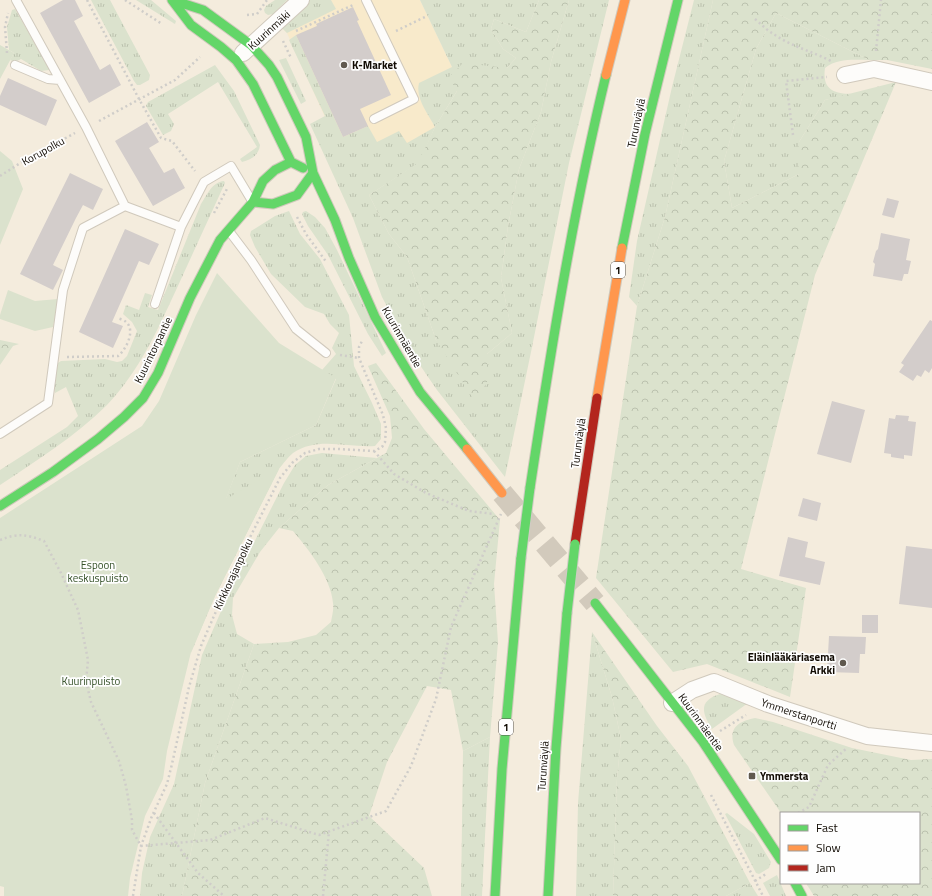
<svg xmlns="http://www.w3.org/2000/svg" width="932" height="896" font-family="'Titillium Web',sans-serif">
<defs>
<pattern id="grass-tufts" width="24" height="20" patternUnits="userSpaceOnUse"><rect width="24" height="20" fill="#dbe2cd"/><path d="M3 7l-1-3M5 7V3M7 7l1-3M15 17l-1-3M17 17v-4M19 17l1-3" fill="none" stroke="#bbc1ae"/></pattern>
<pattern id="forest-crowns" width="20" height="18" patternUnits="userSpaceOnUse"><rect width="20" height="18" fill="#dbe2cd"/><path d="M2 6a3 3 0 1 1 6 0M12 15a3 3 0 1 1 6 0" fill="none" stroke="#bbc1ae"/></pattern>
</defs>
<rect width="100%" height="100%" fill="#f4ecdd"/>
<path fill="#f8eacb" d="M308,0H420L452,67L424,107L435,127L369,195L325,117L287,33L282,28Z"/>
<path fill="url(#grass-tufts)" d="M91,0H110L150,75L149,80L140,85H137L134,81Z
M136,0H151L176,21L175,24Z
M275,0H287L273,14L268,15L265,13L264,10L266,6Z
M308,0H331L336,9L287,33L282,28Z
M420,0H539L526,32L494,19L491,29L503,49L516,58L507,68L457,91L435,127L419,163L369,195L389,234L407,257L436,340L487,383V354L512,333L501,278L508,226L519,169L541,112L551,62L569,0H609L569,163L531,352L505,477L437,390L411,352L382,297L353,218L310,124L325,116L289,40L296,35L343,137L368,126L377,142L399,131L407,143L435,127C428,114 415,98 419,83L452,67Z
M694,0H713L665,217L637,306L629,297L637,241L672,87Z
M15,9L49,68V70L41,71L21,59L15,62L10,60L14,53L9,50L7,27L12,10Z
M776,13L869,60C853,60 838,58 825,68C822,89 833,94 852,94L825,100L799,142V174L732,208L724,161L756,49Z
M286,58L306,101L301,104L279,60Z
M215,65L234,91L260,145C259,155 251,160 242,162L240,159L257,147L218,82L168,114L174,124L171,131L163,135L146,106L148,102Z
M224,181L225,183C209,218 193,253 177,288C157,331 140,370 107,405C77,435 36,461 0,485V470L67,427L78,416L66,387L55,393L54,386L58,363L61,361L105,359L117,362L122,361L127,356L137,331L132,322L123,314L126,305L139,310L145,293L152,295L148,307L158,310L201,204C207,195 212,182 224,181Z
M289,211L300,234L320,259L349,315L354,366L372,403L381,424V439L375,446C347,448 318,436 293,453C288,457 283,464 279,469L215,596L191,653L198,571L240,462L316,425L336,379L322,370L336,354L332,348L339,333L330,324L324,314L305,307L271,274L255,247L250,235L251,231L275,216Z
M306,211L315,217L325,228L337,250L386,353L382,356L368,334L328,255L308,226L302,214L303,212Z
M322,453L377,458L328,485L279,528L260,552L233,598L232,615L237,634L254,644L205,783L182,896H140L142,873L150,837L174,784L202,655L232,586L284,483L295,465L306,456Z
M592,632L612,697L621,739L617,778L613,896H576L578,803Z
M720,694L727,695L748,703L712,729C702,713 698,701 720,694Z
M490,737L482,896H461L463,751Z
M727,813L754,834L771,862L769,868L759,874L756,873L725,814Z
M777,875L786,896H770L763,883Z
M750,883L758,896H726Z"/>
<path fill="url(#forest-crowns)" d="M539,0H569L551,62L541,112L519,169L508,226L501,278L512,333L487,354V383L474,400L436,340L407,257L389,234L369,195L418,163L435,127L457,91L449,77L463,63L507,68L516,58L503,49L491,29L494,19L526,32Z
M713,0H932V69L887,60H869L776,13L756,49L724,161L732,208L799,174V142L825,100L896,82L815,275L741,569L806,588L790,697L707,664L673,672L596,578L637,306L665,217Z
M0,340L19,344L13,346L0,365Z
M376,363L424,429L500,520L494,584L498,642L490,737L463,751L451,690L427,686L387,762L369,816L424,868L432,896H182L205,783L254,644L288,642L316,635L331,622C332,616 334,609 333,603C331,578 309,550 293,531L279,528L328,485L386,453L392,438L390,416L368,366Z
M592,632L657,726L688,766L750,883L726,896H613L617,778L621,739L612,697Z
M755,718L773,722L852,748L911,760L932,759V896H814L806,883H919V813H781L734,745C728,727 740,721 755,718Z"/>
<path fill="#dbe2cd" d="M0,45L14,53L0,79Z
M0,151L12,161L23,189L0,245Z
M217,273L279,343L336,378L316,425L240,462L226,499L279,469L215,596L191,652L167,751L163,779L145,816L130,878L128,896H4V887L0,886V518L142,426L159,401L196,315Z
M8,290L35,301L58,299L53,327L35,331L0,319V315Z"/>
<path fill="#d3cdcb" d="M63,0H75L83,16L74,21L100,70L110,64L121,85L89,103L40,13Z
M353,7L359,20L357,21L391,95L360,109L368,126L343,137L296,35L317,26L316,24Z
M8,78L57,100L46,126L0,105V96Z
M147,122L159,142L149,148L164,173L174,168L185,188L153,206L115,141Z
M70,173L103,189L93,210L83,205L76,218L53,265L63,270L53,290L20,274Z
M887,198L899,201L894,218L882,215Z
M125,229L159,244L149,265L139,261L112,322L123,326L113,348L79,332Z
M881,233L910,239L906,260L911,261L908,274H904L902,281L873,276L875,264L873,262L876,251L878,249Z
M930,320L932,321V368L929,373L925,370L921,377L917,375L913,381L899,372L904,365L901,363Z
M832,401L865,410L851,463L817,454Z
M896,415L909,416L908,421L916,422L912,456L904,455V459L891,457V454L884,453L889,418L895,419Z
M803,498L821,503L817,521L798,516Z
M788,537L808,542L805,557L825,562L820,585L779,576Z
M906,546L932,549V608L899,604Z
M862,615H878V633H862Z
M829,636L866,637L865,654H860L859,673L827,672Z"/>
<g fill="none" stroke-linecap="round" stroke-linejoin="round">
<path stroke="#d2cabc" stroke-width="22" stroke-dasharray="22 11" stroke-linecap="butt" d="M502,493L595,603"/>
<g stroke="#d0c9bc" stroke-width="10">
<path id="lane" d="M16,0L86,127L125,206L181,227
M366,0L414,99L374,119
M15,65L48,79L60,80
M229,231L251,260L296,329L326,353
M155,304L181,227L204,182L231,166L252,201
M0,434L48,403L63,290L83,228L125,206"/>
</g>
<g stroke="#d0c9bc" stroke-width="18">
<path id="street" d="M243,53L301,0
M845,75L874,69L932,82
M672,703L692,690L714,682L768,704L867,736L932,743"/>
</g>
<g stroke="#d0c9bc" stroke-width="11">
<path id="fast" d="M172,0L203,10L251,45L269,65L277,77L306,137L313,173L335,220L349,258L375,317L420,392L467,449
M172,0L191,25L221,47L236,60L253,84L291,162L303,168
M253,202L273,204L297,195L313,173
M622,248L645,134L678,0
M530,488C551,349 573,211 606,75
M0,506L53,472L98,439L124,417L143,398L158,373L190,298L220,240L253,202L263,181L275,170L291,162
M595,603L703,742L781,860
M795,883L802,896
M495,896L502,769L521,558
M548,896L556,748L567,613"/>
</g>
<g stroke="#d0c9bc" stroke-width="11">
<path id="slow" d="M606,75L625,0
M597,398L622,248
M467,449L502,493"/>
</g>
<g stroke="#d0c9bc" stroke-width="11">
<path id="jam" d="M575,544L597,398"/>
</g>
<path stroke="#cfcdc9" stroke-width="2.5" stroke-dasharray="2 3" stroke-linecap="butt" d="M87,0L139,99L161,138L172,141L195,171
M125,0L162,24
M257,14L267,0
M247,15L257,14
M755,19C762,25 768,31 775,35C793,47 814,52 833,62
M296,31L353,5
M396,31L427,16
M283,41L291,58
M876,51L881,0
M7,53L5,27L8,13
M99,121L175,80L200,57
M793,135L786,81L827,77
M0,176L25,160L75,133
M214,213L228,187
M297,217L306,234L327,263
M340,355L359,358
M67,357L118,356C126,350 136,330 126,322C124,320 120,319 117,318
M374,451L394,474L426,493L469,511L494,514
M0,540C18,533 26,534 44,541L61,573L78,610L88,660L86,681L91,702L119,761L126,786L132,820V830L141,846L210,840L265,818L319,835L386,811L411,766L436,699L451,627L501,514
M720,731L746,715
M711,795L763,896
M154,813L198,873L224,896
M798,813L809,807L828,765L847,748
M755,881L766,874
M133,896L141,846L152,816L167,784L172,764L189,687L201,646L236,565L280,478L292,463L305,453L319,449H338L374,451L382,447L385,442L386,428L383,415L359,358V347L363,339
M323,896L329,831"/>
<use href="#lane" stroke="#fdfcfa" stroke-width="8"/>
<use href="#street" stroke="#fdfcfa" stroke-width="16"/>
<use href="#fast" stroke="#63d668" stroke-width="9"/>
<use href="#slow" stroke="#ff974d" stroke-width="9"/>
<use href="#jam" stroke="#b3261e" stroke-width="9"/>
<g stroke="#d0ccc5" stroke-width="11" stroke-linecap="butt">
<path id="fast-bridge" d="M521,558L530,488
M567,613L575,544"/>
</g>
<use href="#fast-bridge" stroke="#63d668" stroke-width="9"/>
</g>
<g fill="#60594f" stroke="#fefefe" stroke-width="1.5">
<circle cx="344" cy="65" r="4"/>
<circle cx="843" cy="663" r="4"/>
<rect x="748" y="772" width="8" height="8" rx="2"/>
</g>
<g text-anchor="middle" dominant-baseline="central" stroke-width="3.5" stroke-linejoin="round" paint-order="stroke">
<g fill="#fefefe" stroke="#57534e" stroke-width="1">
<rect x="611" y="262" width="14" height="16" rx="3"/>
<rect x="499" y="719" width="14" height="16" rx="3"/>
</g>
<g font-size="10" font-weight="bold" fill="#100a02">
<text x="618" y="270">1</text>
<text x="506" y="727">1</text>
</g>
<g font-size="11" fill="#100a02" stroke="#fefefe">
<text transform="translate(269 30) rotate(-42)">Kuurinmäki</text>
<text transform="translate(636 123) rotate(-78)">Turunväylä</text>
<text transform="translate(43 151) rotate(-29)">Korupolku</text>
<text transform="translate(402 337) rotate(60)">Kuurinmäentie</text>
<text transform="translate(153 350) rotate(-64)">Kuurintorpantie</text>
<text transform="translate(578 443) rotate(-82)">Turunväylä</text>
<text transform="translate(233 574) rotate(-65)">Kirkkorajanpolku</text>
<text transform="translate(799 714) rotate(18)">Ymmerstanportti</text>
<text transform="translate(701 722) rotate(54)">Kuurinmäentie</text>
<text transform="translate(543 766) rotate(-86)">Turunväylä</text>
</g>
<g font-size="11" font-weight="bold" fill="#100a02" stroke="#fefefe" text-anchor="start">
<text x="352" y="65">K-Market</text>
<text x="835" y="657" text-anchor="end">Eläinlääkäriasema<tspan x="835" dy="13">Arkki</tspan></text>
<text x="760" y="776">Ymmersta</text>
</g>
<g font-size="11" fill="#36522a" stroke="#fefefe">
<text x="98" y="565">Espoon<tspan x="98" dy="13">keskuspuisto</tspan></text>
<text x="91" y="681">Kuurinpuisto</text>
</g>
</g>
<rect x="780" y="812" width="140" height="72" fill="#fefefe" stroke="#9f9c99"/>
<rect x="788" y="825" width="20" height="6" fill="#63d668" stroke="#9f9c99"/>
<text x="816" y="832" font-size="12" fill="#100a02">Fast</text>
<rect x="788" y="845" width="20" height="6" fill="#ff974d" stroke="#9f9c99"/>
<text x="816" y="852" font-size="12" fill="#100a02">Slow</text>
<rect x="788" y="865" width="20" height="6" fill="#b3261e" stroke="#9f9c99"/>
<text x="816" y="872" font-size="12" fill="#100a02">Jam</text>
</svg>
